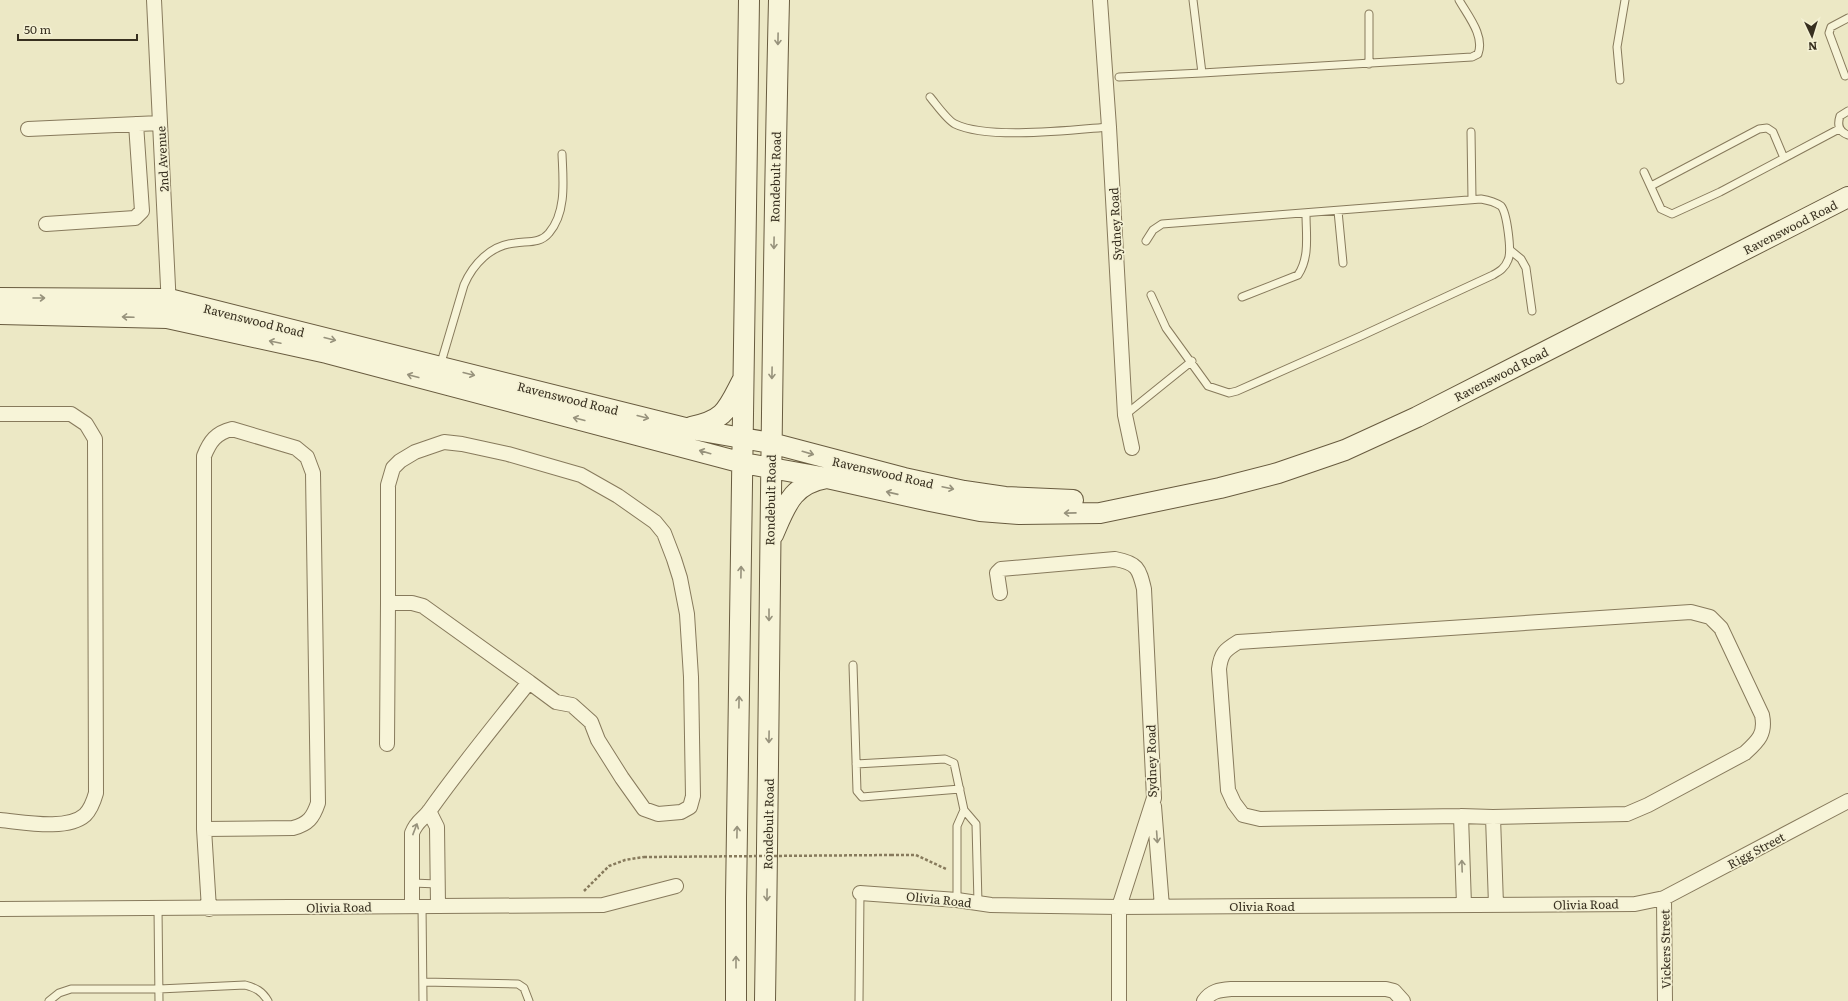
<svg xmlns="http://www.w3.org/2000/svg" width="1848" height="1001" font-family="Literata,serif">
<rect width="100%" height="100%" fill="#ece8c5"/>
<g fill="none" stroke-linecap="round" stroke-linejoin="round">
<g stroke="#877a5c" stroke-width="9">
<path id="lane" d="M1369,14V64
M1202,73L1472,57L1478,54C1485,36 1468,16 1459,0
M1845,76L1829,33L1831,27L1848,18
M1119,77L1202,73L1193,0
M1620,80L1617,47L1625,0
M930,97C936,104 947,120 955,124C988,140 1071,130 1109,127
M1848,111L1840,116C1837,125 1839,132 1848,135
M1471,132L1472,199
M1644,172L1661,209L1672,214L1720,192L1839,129
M1651,186L1759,129L1767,128L1773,132L1784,158
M1338,211L1343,263
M1146,241L1153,230L1162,224L1481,199C1487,200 1495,202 1501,206C1507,213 1512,252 1508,260C1505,268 1500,271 1493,275L1361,336L1237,391L1229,393L1208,386L1166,328L1151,295
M1510,250L1521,259L1526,268L1532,311
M1242,297L1298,275C1310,257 1306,235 1306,214
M440,366L464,285C473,264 491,245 515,243C527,241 540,244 549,233C567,212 563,179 562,154
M1125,415L1192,361
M853,665L857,791L862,797L960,789
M856,764L945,759L954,763L964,810
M412,883L438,884
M957,900V826L964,810L976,824L978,903
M422,905L423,1001
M158,908L159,1001
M423,982L518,984L524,988L529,1001
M49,1001L59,993L71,989H159L245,985C256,988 262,991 268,1001
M859,1001L860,893"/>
</g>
<g stroke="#877a5c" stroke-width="16">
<path id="street" d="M154,0L169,307
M1100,0L1109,127L1125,415L1132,448
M28,129L160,123
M46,224L135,218L142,211L136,124
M0,414H71L86,424L95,439L96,793C94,800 91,809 85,815C67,831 23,822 0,820
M1000,593L997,573L1001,569L1115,559C1137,563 1139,568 1144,589L1154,798L1119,907V1001
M1691,612L1710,617L1721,628L1762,715C1766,734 1758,741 1745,753L1648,805L1627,814L1493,817L1461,816L1260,819L1243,815L1234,803L1228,790L1219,669C1221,653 1225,650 1238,642Z
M387,744L388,603
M1154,806L1162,907
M429,811L437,827L438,905
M1461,816L1464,905
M1493,817L1496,905
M204,829L293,828C308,824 313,818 318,803L313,473L307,457L296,448L232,429C216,433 210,441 204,456V829L209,909
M860,893L957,900L991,905L1119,907L1635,904L1664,898L1848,801
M1664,898L1665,1001
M412,906V833C417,820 423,820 430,810C461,766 496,724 529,682L556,702L572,705L591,722L598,740L622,778L644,809L658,814L681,812L690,807L693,796L691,677L687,614L680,578L674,559L664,533L655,522L618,496L581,475L508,454L462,444L444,442L415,452L400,461L393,468L388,485V603H412L423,606L529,682
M0,909L603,905L676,886
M1204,1001C1211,991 1219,990 1231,989H1386L1394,991L1403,1001"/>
</g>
<g stroke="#685b3f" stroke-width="22">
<path id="secondary" d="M0,298L169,299L685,428L771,443L904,478L964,491L1005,497L1073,500
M0,314L167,318L327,353L743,463L827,478L930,501L980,511L1019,514L1100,513L1220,488L1278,473L1345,450L1417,417L1848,197
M691,427C725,420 727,410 742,381
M773,535C786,505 792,484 827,478
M736,1001V898L749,0
M765,1001C770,667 771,334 779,0"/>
</g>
<path stroke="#877a5c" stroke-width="2.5" stroke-dasharray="3 2" stroke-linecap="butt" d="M891,855H916L946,869
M584,891L609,866L625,860L644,857"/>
<use href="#lane" stroke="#f7f4d8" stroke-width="7"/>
<use href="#street" stroke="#f7f4d8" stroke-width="14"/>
<use href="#secondary" stroke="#f7f4d8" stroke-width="20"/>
<path stroke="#877a5c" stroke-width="2.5" stroke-dasharray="3 2" stroke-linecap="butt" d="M644,857L891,855"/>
</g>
<defs><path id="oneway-shaft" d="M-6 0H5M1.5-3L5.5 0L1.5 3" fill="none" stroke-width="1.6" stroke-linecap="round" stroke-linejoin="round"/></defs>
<g stroke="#97927c">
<use href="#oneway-shaft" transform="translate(778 39) rotate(91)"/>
<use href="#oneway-shaft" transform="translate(774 243) rotate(91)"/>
<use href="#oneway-shaft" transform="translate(39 298)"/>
<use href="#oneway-shaft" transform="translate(128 317) rotate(-178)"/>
<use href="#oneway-shaft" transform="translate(330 339) rotate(14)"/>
<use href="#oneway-shaft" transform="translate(275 342) rotate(-168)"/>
<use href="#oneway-shaft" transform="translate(772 373) rotate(91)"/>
<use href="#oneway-shaft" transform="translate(469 374) rotate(14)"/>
<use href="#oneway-shaft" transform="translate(413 376) rotate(-165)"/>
<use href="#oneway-shaft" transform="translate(643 417) rotate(14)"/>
<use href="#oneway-shaft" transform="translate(579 419) rotate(-166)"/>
<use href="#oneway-shaft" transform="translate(705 452) rotate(-164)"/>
<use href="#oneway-shaft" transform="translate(808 453) rotate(16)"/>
<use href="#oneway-shaft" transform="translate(948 488) rotate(12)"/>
<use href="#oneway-shaft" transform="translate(892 493) rotate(-167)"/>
<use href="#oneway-shaft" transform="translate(1070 513) rotate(179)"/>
<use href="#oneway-shaft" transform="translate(741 572) rotate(-89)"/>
<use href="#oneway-shaft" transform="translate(769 615) rotate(90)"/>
<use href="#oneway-shaft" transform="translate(739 702) rotate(-89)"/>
<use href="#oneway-shaft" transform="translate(769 737) rotate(91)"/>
<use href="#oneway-shaft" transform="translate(415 829) rotate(-69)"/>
<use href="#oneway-shaft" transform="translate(737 832) rotate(-89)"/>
<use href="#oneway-shaft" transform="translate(1157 837) rotate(86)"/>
<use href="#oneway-shaft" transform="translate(1462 866) rotate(-92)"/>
<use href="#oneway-shaft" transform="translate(767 895) rotate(91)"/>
<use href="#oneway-shaft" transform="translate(736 962) rotate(-90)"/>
</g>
<g text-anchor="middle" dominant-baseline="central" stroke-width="3.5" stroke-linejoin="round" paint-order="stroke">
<g font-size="12" fill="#372f1f" stroke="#f4f1d4">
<text transform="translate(162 159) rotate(-93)">2nd Avenue</text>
<text transform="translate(775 177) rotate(-89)">Rondebult Road</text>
<text transform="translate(1115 224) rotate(-93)">Sydney Road</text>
<text transform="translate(1790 227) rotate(-27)">Ravenswood Road</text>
<text transform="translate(254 320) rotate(14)">Ravenswood Road</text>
<text transform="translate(1501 374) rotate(-27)">Ravenswood Road</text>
<text transform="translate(568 398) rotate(14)">Ravenswood Road</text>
<text transform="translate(883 472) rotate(13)">Ravenswood Road</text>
<text transform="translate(770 500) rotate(-89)">Rondebult Road</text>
<text transform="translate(1151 761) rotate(-91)">Sydney Road</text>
<text transform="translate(768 824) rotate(-89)">Rondebult Road</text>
<text transform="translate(1756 850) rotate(-28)">Rigg Street</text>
<text transform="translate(939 899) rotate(6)">Olivia Road</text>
<text transform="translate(1586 904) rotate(-1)">Olivia Road</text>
<text x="1262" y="906">Olivia Road</text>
<text transform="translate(339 907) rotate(-1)">Olivia Road</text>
<text transform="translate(1665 949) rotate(-91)">Vickers Street</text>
</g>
</g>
<g transform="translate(1812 36) rotate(176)" stroke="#f4f1d4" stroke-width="3" paint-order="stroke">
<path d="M0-3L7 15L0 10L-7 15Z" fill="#372f1f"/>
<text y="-6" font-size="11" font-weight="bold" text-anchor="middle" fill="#372f1f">N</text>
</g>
<path d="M18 34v6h119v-6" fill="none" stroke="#372f1f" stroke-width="2"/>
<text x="24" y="34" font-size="12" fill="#372f1f" stroke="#f4f1d4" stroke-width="3" paint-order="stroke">50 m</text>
</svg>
